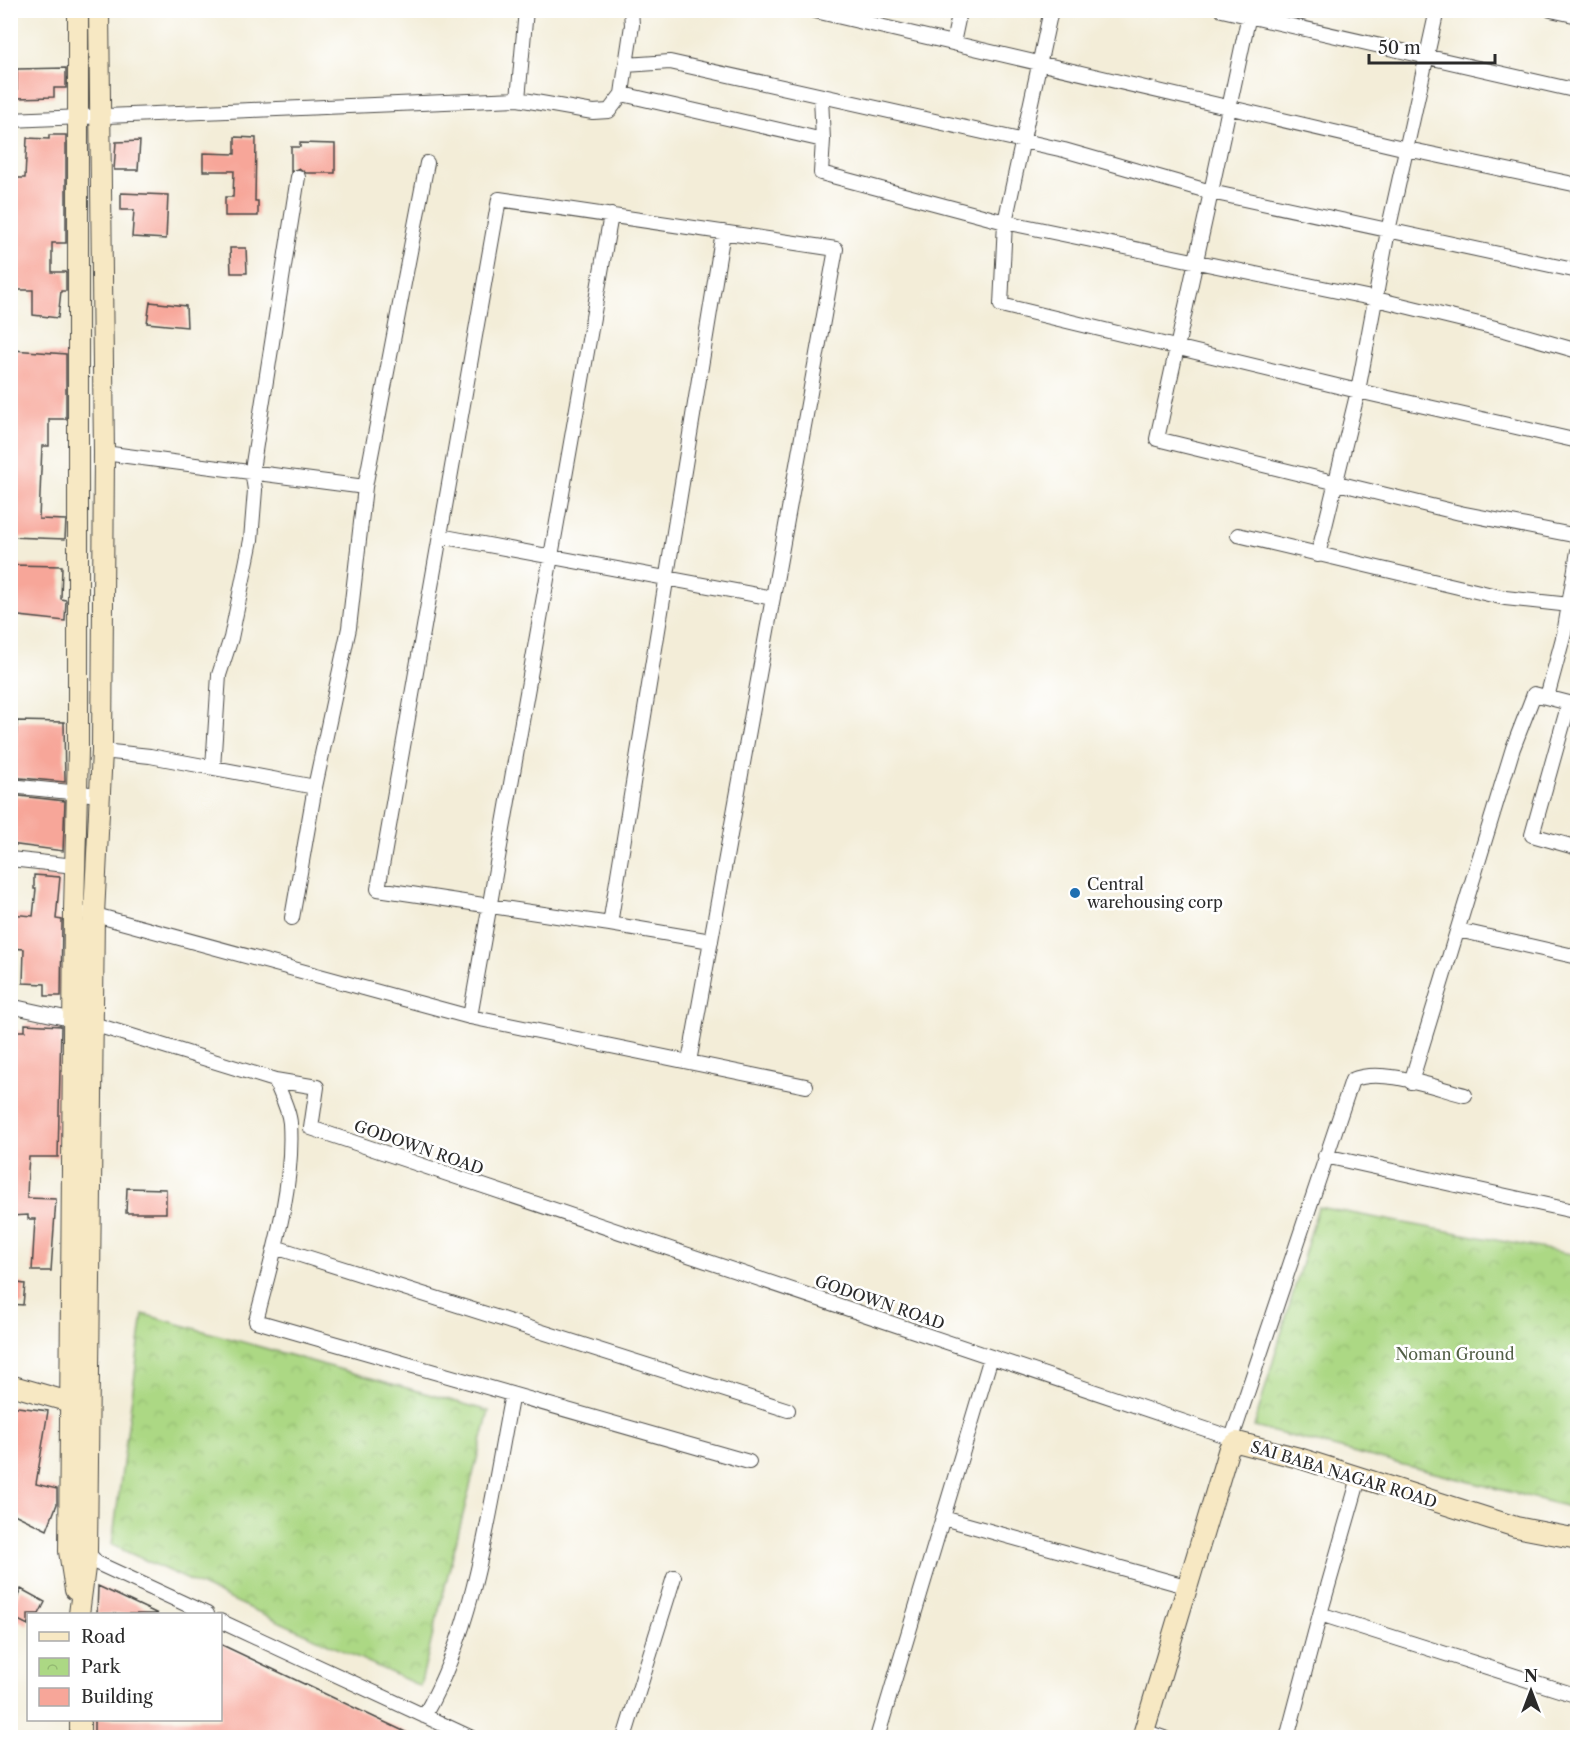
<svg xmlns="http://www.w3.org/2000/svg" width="1588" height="1748" font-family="'Libre Caslon Text',serif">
<defs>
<pattern id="park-crowns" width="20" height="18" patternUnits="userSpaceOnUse" patternTransform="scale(1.5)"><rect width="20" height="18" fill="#acd884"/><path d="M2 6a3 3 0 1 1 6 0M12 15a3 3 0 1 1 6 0" fill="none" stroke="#94ba72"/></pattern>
</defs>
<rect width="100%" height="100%" fill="#fff"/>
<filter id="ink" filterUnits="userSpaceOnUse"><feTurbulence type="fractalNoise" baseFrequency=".0167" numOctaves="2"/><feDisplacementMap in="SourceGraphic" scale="12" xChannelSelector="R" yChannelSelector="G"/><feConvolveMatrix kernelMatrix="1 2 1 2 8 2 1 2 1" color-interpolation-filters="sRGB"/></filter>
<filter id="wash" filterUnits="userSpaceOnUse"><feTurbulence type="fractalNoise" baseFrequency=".008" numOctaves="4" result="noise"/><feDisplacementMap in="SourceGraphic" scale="24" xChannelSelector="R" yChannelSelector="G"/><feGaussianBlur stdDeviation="1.35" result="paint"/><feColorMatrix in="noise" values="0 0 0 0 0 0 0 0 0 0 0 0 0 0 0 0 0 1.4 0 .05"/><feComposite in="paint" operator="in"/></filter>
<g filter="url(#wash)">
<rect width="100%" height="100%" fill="#f3edd8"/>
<path fill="url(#park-crowns)" stroke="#6c8258" stroke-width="1.5" d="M1318,1207L1577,1255V1509L1254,1427Z
M143,1314L489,1411L420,1686L112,1545Z"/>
<g id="blocks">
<path fill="#f7a699" d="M66,68V88H54V97L17,98V69Z
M49,135H66V243H52V272H66V291H61L58,318L33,315V290H11L10,178H25L27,138L49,139Z
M235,137L256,138L255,201H258V216H225V197H233L234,171H203V153L235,154Z
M140,141L138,170H114L116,142Z
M300,143L335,144V173H306L299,168L291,172V147H300Z
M121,193L168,195L166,239L132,237L134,210H121Z
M230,248H246L247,273H231Z
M150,302L186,306L187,327L147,323Z
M13,350L66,354V419H49V446H42L39,519L66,520L65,539L10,537V387Z
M10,565L62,566L61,599L66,600L65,621L10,615Z
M17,721L64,722L65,782L10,777V756L16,744Z
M10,795L65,801L63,851L10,844Z
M34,875L60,877L56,919L62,920L61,996H45V984L23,983L24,949L10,948V914L33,916L36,889H34Z
M25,1024L61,1026L58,1157H29L28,1170L27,1198L56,1199L51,1271H32L35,1219H28V1215L10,1216V1038L12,1031H25Z
M127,1188L166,1189V1213H126Z
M10,1282L25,1284L23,1305L10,1304Z
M10,1406L48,1411L36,1484L57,1489V1504L47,1530L10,1512Z
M98,1586L158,1614H97Z
M21,1589L45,1602L39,1614H28V1625L10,1616Z
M220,1644L416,1737H94V1719H220Z"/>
</g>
</g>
<g filter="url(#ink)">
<use href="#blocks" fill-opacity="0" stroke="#494845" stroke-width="1.5"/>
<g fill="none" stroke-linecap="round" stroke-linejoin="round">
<g stroke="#494845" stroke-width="16">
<path id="street" d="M811,10L1407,149L1578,185
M1051,10L1005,222L1376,299L1508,331L1578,351
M1222,10L1578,91
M1551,10L1578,16
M953,43L960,10
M626,65L632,25L631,10
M622,94L626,65L670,62L1064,150L1211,192L1250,10
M821,97L823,140
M518,99L526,10
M10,120L518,99L593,112L609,111L622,94L823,140L821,173L1005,222L1001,305L1358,391L1578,441
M1578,271L1211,192L1157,439L1460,513L1578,536
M104,453L365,487L427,163
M1238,535L1505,598L1570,605L1578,610
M440,536L773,598
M1318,555L1358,391L1388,231L1437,10
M1547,697L1564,634L1578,551
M102,751L150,756L315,787L349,628L365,487
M213,768L219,675L231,638L251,540L255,490L252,470L298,177
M10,786L100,795
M10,859L75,866
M88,913L470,1017L806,1086
M292,918L315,787
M610,924L711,941
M1458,930L1578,957
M10,1006L93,1024L275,1080L317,1087L311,1128L1232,1438L1352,1080C1381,1067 1433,1087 1465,1095
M470,1017L611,215
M689,1062L836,249L499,199L378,889L610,924L723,232
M275,1080C280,1093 289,1109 290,1123C294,1189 272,1258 256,1321L749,1462
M1411,1082L1513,748L1534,694L1569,703L1532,835L1578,848
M1325,1156L1578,1212
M275,1247L788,1410
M1359,1478L1320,1614L1578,1696
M943,1518L1189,1587
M87,1552L97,1563L207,1614
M220,1621L472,1738
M424,1716C478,1621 491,1500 512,1394
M1144,1731L1164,1738
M624,1738L674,1577
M877,1738L991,1357
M1287,1738L1320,1614"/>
</g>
<g stroke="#494845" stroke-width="22">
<path id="secondary" d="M10,1385L80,1405
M75,1590L69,1551L74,910L78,750V10
M79,1614L87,1552L94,915L102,751L104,453L99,10
M80,1720V1738
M1142,1738L1229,1448L1237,1442L1299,1458L1516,1527L1578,1539"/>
</g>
<use href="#street" stroke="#fff" stroke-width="14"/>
<use href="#secondary" stroke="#f7e8c3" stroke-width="20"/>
</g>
</g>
<circle fill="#1f6fb2" stroke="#fff" stroke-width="2" cx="1075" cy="893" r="6"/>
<g text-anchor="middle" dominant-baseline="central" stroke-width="5" stroke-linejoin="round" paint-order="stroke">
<g font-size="16" fill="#2b2b2b" stroke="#fff" text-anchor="start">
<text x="1087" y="884">Central<tspan x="1087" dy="18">warehousing corp</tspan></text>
</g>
<g font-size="16" fill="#2b2b2b" stroke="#fff">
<text transform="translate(419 1147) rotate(19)">GODOWN ROAD</text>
<text transform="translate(880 1302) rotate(19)">GODOWN ROAD</text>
<text transform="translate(1344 1474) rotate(17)">SAI BABA NAGAR ROAD</text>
</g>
<g font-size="16" fill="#525f46" stroke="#fff">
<text x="1455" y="1354">Noman Ground</text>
</g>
</g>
<rect width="1588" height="1748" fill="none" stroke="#fff" stroke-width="36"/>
<rect x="27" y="1613" width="195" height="108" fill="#ffffff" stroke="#aaaaaa" stroke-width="1.5"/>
<rect x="39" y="1632" width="30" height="9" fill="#f7e8c3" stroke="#aaaaaa" stroke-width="1.5"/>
<text x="81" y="1643" font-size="18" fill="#2b2b2b">Road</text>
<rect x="39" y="1658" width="30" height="18" fill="url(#park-crowns)" stroke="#aaaaaa" stroke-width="1.5"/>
<text x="81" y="1673" font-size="18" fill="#2b2b2b">Park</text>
<rect x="39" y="1688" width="30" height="18" fill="#f7a699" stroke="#aaaaaa" stroke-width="1.5"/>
<text x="81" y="1703" font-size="18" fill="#2b2b2b">Building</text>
<g transform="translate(1531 1691)" stroke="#ffffff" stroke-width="4.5" paint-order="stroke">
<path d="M0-4.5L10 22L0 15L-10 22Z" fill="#2b2b2b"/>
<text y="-9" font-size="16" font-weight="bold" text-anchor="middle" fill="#2b2b2b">N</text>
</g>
<path d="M1369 54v9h126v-9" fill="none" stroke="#2b2b2b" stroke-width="3"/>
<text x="1378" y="54" font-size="18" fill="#2b2b2b" stroke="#ffffff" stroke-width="4.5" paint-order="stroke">50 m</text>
</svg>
